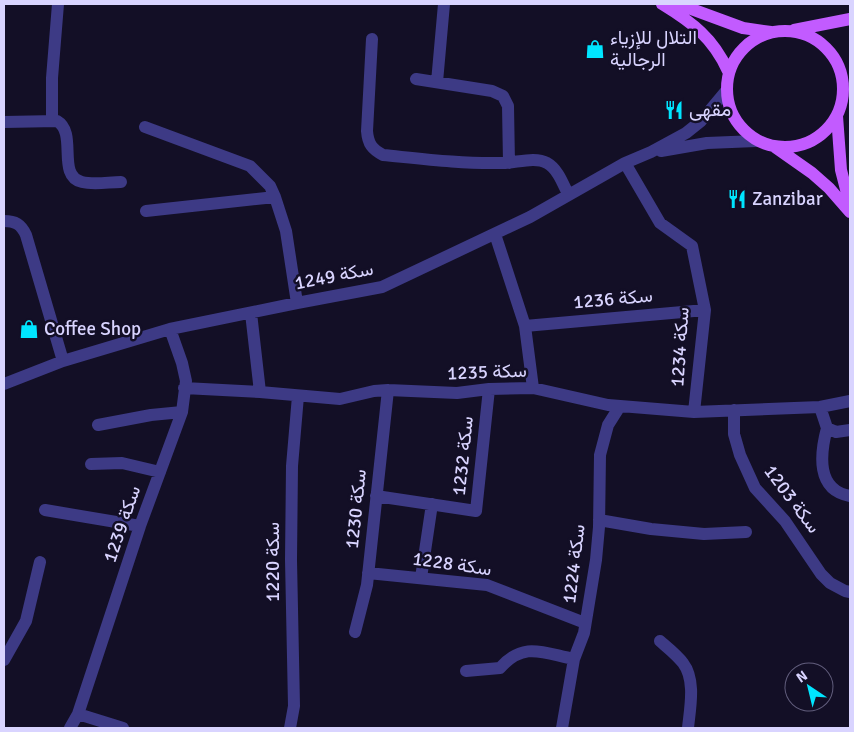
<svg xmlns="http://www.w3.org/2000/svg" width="854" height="732" font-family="Signika,Vazirmatn,sans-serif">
<rect width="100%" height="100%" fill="#130f26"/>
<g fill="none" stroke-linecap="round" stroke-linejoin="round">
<path stroke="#3d3a85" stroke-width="12" d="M372,39L367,131C368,144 372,149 383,155C423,159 462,164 502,163C516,163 535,156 547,163C558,169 563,184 568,194
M416,79L492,91L503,96L508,106L509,163
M437,82L444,4
M52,120V78L58,4
M4,122L57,121C78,133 56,176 82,182C94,185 109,182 121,182
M145,127L250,166L270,186L275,197L286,231L297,303
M661,151L707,143L756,141
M625,163L660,223L692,246L705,310L694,412
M146,211L275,197
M4,221C15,221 21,224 26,235L63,361
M495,234L525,326L533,388
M251,313L260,392
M525,326L705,310
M4,384L63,361L170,329L297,303L382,287L530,217L625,163L651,152L686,133L701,121L726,91
M184,388L260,392L340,399L374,391L388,390L457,393L489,389L533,388L608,405L694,412L820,407L850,401
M820,407L827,428L836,432L850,430
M734,410V434L740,455L755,488L785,521L821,574L830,583L845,591L850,592
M98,425L151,415L182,412
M827,428C820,454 816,490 850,496
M91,464L122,463L160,472
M376,496L476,511L489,389
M45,510L140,526
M599,520L651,529L704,534L746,532
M368,573L487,585L585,623
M421,578L432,504
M355,632L367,585L388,390
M660,641C668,648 677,655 683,663C696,680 690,708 688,728
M4,660L26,621L40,562
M466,671L500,668C524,641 543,653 574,659
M78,714L123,728
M70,728L78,714L140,526L182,412L186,381L182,363L170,329
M290,728L294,706L291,560L292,466L298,396
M562,728L574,659L584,633L596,560L599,527L600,455L608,425L620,406"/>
<path stroke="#c25bff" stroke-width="12" d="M662,4C693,23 713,38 728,71
M678,4L743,28L771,32
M794,30L850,19
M727 89a58 58 0 1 1 116 0a58 58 0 1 1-116 0Z
M837,116L841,170L850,205
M775,147L812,173L829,188L850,212"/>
</g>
<defs>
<g id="shop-bare" transform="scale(1.5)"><path d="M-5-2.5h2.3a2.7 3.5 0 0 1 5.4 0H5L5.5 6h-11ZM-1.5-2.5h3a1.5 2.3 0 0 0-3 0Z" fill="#00e5ff" stroke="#130f26" stroke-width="2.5" paint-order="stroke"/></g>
<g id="restaurant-bare" transform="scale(1.5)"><path d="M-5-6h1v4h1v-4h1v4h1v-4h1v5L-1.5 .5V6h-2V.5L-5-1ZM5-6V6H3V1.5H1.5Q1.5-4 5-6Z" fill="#00e5ff" stroke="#130f26" stroke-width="2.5" paint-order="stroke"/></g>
</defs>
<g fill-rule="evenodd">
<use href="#shop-bare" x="595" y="49"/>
<use href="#restaurant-bare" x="674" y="110"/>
<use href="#restaurant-bare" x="737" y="199"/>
<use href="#shop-bare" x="29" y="329"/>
</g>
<g text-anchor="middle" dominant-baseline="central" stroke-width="5" stroke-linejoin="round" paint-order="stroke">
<g font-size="19" fill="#d9d4ff" stroke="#130f26" text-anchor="start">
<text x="610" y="38">التلال للإزياء<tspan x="610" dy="22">الرجالية</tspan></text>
<text x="689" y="110">مقهى</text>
<text x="752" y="199">Zanzibar</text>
<text x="44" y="329">Coffee Shop</text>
</g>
<g font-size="19" fill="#d9d4ff" stroke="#130f26">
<text transform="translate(334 276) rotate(-11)">سكة 1249</text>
<text transform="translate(613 299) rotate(-5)">سكة 1236</text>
<text transform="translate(680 347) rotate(-86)">سكة 1234</text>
<text transform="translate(487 372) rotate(-2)">سكة 1235</text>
<text transform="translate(463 456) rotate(-84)">سكة 1232</text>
<text transform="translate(792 499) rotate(53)">سكة 1203</text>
<text transform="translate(356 509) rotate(-84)">سكة 1230</text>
<text transform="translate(122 524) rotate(-71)">سكة 1239</text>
<text transform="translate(273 562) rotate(-90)">سكة 1220</text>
<text transform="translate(452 564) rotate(8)">سكة 1228</text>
<text transform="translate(574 564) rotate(-83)">سكة 1224</text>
</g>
</g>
<rect width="854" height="732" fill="none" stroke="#d9d4ff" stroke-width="10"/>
<g transform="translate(809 687) rotate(325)"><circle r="24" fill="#130f26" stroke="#625e7d"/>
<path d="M0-4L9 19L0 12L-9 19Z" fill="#00e5ff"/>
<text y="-8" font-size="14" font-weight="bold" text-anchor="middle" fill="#d9d4ff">N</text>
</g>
</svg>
